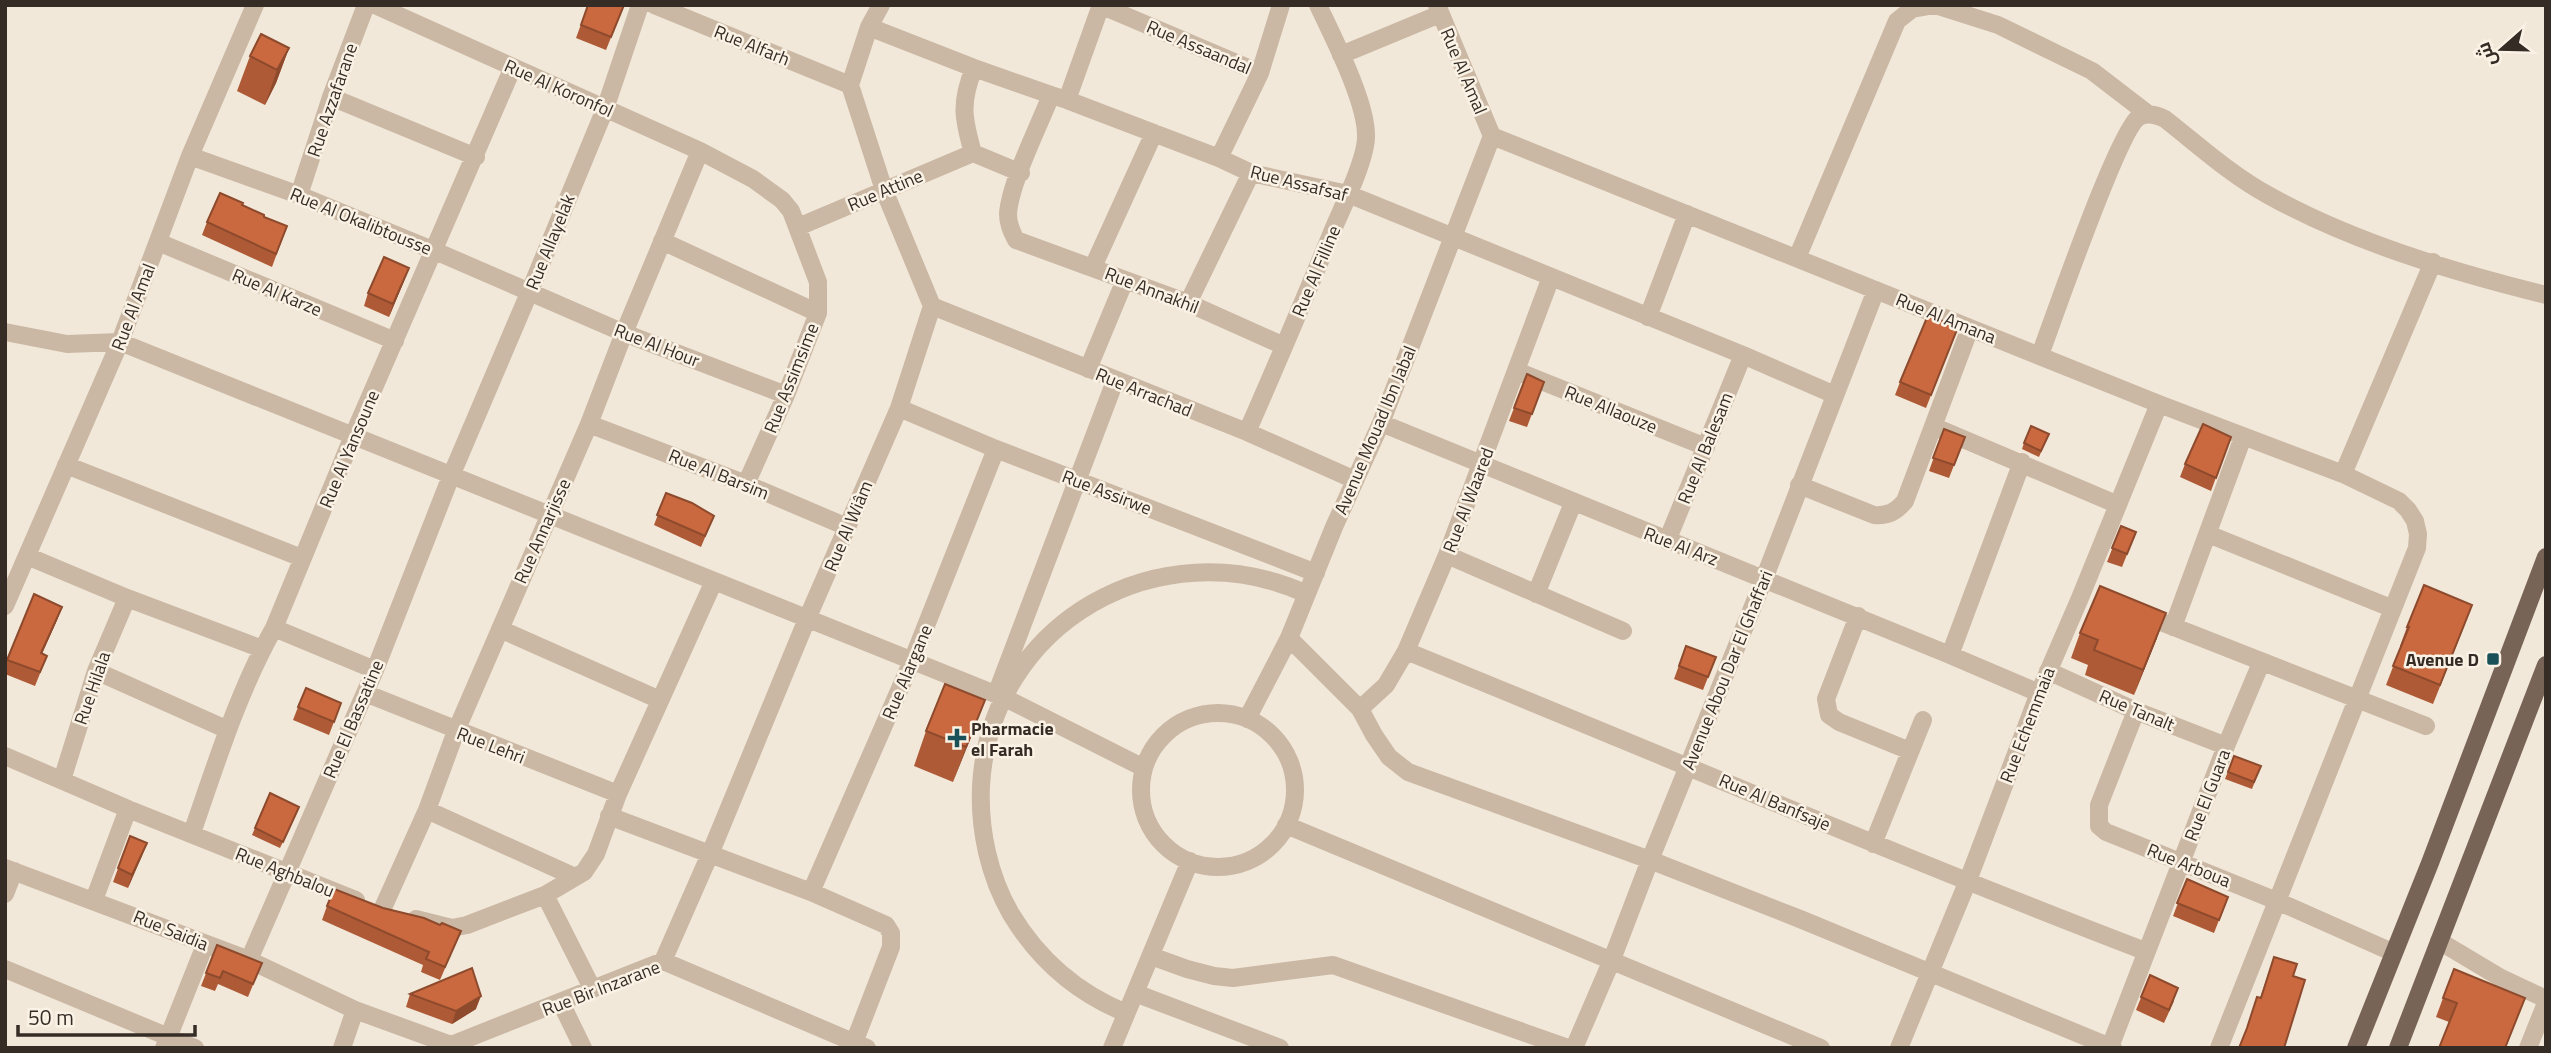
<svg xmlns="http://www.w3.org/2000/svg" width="2551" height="1053" font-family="'Titillium Web',Cairo,sans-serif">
<rect width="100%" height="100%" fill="#f2e8d9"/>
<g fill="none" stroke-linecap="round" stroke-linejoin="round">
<path stroke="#cab8a4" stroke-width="18" d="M375,5L700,151L753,179L782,200L791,211L818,282V313L786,395L746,484
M654,5L850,85
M1100,5L1260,73
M1101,5L1067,100L1051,95C1039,126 1010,183 1008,214C1008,224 1011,231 1016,240L1188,303L1284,346
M1437,5L1492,136
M1935,5L1998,25L2092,71L2148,114
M869,27L974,68L1051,95
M1341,55L1440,14
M850,85L869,27L881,5
M331,97L476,157
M1067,100L1219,158L1251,173L1348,194L1743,355L1835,395
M1492,136L2159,404L2343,474L2399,501L2408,510L2415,521L2418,534L2417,548L2219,1048
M973,153C963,118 960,103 974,68
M190,156L299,195L435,251L624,333L786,395
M1219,158L1260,73L1281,5
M299,195L331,97L366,5
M798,227L973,153L1021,173
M662,241L818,313
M158,242L395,341
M1797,258L1897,21L1912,9L1935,5
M1093,267L1154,133
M1188,303L1251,173
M932,306L1247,432L1355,480
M1648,317L1687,214
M5,332L67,344L120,342L1005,698L1144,768
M2040,355C2053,320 2119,129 2139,117C2148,112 2157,115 2165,119C2198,145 2231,175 2268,195C2352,242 2453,272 2546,295
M1088,369L1125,280
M1519,372L1706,447
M899,408L996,449L1316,573
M1381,423L1950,655L2022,462
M589,424L746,484L847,527
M1942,430L2116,504
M1247,432C1277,364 1306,295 1335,225C1344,204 1367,157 1366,135C1366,101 1333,37 1318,5
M66,465L302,558
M2343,474L2433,262
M1799,485L1874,515C1888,516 1896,512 1905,501L1970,328
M2208,534L2391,608
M1667,541L1743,355
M1447,555L1623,631
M27,556L127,598L262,649
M1536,594L1573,503
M5,606L120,342L190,156L255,5
M2141,614L2426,726
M1858,616L1826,699L1829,715L1839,722L1910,751
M2173,627L2243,437
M274,628L375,670
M500,629L660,700
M1289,638L1360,709L1374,735L1389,757L1408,772L1650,860L1800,919L2113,1048
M1406,651C1653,751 1897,856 2145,951
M1950,655L2039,693
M96,671L228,730
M2048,671L2136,711L2226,746
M997,692L1115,381
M365,693L618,794
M1360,709L1386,685L1406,651L1447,555L1551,277
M2136,711L2099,805V826L2106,832L2277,901L2392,952
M1141 790a77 77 0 1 1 154 0a77 77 0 1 1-154 0Z
M1247,719L1289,638L1334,527L1381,423L1492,136
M5,756L128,809L356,900
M62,780L96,671L127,598
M427,810L575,877
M609,816L811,892L886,925L891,933V947L852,1048
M1286,825L1821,1048
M192,833C216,764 238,692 274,628L353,436L513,67
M1873,844L1923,720
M5,868L249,960L355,1010L451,1045
M811,892L912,661L996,449
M5,894L14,871
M545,895L592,988
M94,900L128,809
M382,910L427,810L456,731L589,424L624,333L700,151
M416,919L452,928L467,925L545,895L584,872L596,854L618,794L714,581
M1151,956L1187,969L1214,976L1233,978L1333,965L1568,1048
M249,960L375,670L451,476L529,293L605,109L640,5
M663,961L710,854L807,619L899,408L932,306L884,190L850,85
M5,969L195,1048
M1135,993L1280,1048
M561,1003L583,1048
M1126,1013C1077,993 1038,959 1011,914C989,876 979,830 981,786C990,622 1160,527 1307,594
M2110,1047L2226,746L2261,663
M164,1048L205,945
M342,1048L355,1010
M450,1048L451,1045L663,961L867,1048
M1112,1048L1190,861
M1574,1048L1611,962L1650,860L1764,579L1876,290
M1899,1048L1967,883L2039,693L2080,598L2159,404
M2528,1048L2546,1003"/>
<path stroke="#cab8a4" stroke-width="18" d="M2439,941L2501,978L2546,999"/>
<path stroke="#786457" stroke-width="18" d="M2356,1048L2430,863L2546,557
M2398,1048L2546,665"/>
</g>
<path fill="#ae5a36" d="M588,5H624L606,50L576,38Z
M289,48L276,83L265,105L237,91L250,56Z
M264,217L287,226L272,267L202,235L207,222Z
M404,281L389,317L364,306L368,293Z
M1958,327L1926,408L1895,395L1900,382Z
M1527,374L1544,382L1527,427L1509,421Z
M1944,429L1965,437L1949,478L1929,471Z
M2049,434L2039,457L2022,449L2024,443Z
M2231,437L2211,491L2180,477L2185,464Z
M666,493L714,516L701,547L654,525Z
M2121,526L2136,532L2122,567L2107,562Z
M34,594L57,620L42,654L47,656L35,686L5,674V666Z
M2465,624L2433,704L2386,685L2401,646H2400L2407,627Z
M2080,633L2157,638L2134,695L2085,675L2088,665L2071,658Z
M1686,646L1716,657L1703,690L1674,679Z
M985,700L953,782L914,766L926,731Z
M341,703L329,735L293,720L298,707Z
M2234,756L2261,766L2252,789L2225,779Z
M297,813L280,848L252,835L255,828Z
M130,836L147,843L128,888L113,882Z
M2187,879L2228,897L2214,933L2173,916Z
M327,906L383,908L461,931L440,980L421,972L423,965L322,920Z
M217,945L262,963L248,997L218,984L215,991L201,986Z
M2274,957L2297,964L2244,1037L2257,997L2260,998Z
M2150,975L2174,1001L2164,1023L2136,1010Z
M410,994L476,1009L452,1024L406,1007Z
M2443,998L2518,1018L2449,1022L2436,1017Z"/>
<path fill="#8d4a2c" d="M289,48L276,83L265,105L277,70Z
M409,268L404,281L389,317L393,304Z
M62,607L57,620L36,666L41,653Z
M2166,613L2157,638L2134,695L2143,670Z
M985,700L972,735L953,782L966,747Z
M147,843L142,856L128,888L132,875Z
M481,996L476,1009L452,1024L456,1011Z"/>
<path fill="#ca693f" stroke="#8d4a2c" stroke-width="2" d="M588,5H624L611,37L581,25Z
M261,34L289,48L277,70L250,56Z
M220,193L243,203L242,205L264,215V217L287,226L276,254L207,222Z
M384,257L409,268L393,304L368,293Z
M1928,315L1958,327L1931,395L1900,382Z
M1527,374L1544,382L1532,414L1514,408Z
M2203,424L2231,437L2216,478L2185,464Z
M2031,426L2049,434L2041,451L2024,443Z
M1944,429L1965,437L1954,465L1933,458Z
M666,493L692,503L714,516L705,536L657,515Z
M2121,526L2136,532L2127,554L2112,548Z
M2424,585L2472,605L2440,685L2393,666L2409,627H2407Z
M2100,586L2166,613L2143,670L2094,650L2098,640L2080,633Z
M34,594L62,607L41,653L47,656L40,672L7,660Z
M1686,646L1716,657L1708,677L1679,666Z
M945,684L985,700L966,747L926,731Z
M306,688L341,703L334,722L298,707Z
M2234,756L2261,766L2254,782L2228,772Z
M270,793L299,807L283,842L255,828Z
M130,836L147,843L132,875L118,868Z
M2187,879L2228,897L2219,920L2177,903Z
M334,889L383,908L424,918L440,925L442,923L461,931L445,967L426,959L429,952L327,906Z
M217,945L262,963L253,984L223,971L220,978L206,973Z
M2274,957L2297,964L2293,976L2305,980L2284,1048H2239L2247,1028L2257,997L2261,998Z
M472,968L481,996L456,1011L410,994Z
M2454,969L2525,998L2505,1048H2439L2457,1003L2443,998Z
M2150,975L2178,988L2169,1010L2141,997Z"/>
<g fill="#1a5158" stroke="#faf2e5" stroke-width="2.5">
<rect x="2486" y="652" width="14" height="14" rx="3.5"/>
<path d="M953.5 727.5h7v7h7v7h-7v7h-7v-7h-7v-7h7z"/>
</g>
<g text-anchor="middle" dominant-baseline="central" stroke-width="5" stroke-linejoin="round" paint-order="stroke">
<g font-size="18" fill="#362c26" stroke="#faf2e5">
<text transform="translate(752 45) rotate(22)">Rue Alfarh</text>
<text transform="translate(1199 47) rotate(23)">Rue Assaandal</text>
<text transform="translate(1464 71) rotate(67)">Rue Al Amal</text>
<text transform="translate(559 88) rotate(24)">Rue Al Koronfol</text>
<text transform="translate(332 100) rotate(-71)">Rue Azzafarane</text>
<text transform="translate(1299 183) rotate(14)">Rue Assafsaf</text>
<text transform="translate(885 190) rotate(-23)">Rue Attine</text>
<text transform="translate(361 221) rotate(22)">Rue Al Okalibtousse</text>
<text transform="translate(550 242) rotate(-68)">Rue Allayelak</text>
<text transform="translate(1316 271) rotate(-67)">Rue Al Filline</text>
<text transform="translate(1152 290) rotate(21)">Rue Annakhil</text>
<text transform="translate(277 292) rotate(23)">Rue Al Karze</text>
<text transform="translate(133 307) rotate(-69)">Rue Al Amal</text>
<text transform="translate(1946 318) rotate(22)">Rue Al Amana</text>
<text transform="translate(657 345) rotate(21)">Rue Al Hour</text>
<text transform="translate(791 378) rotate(-68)">Rue Assimsime</text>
<text transform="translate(1144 392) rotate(22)">Rue Arrachad</text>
<text transform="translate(1611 409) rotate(22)">Rue Allaouze</text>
<text transform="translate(1375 430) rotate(-67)">Avenue Mouad Ibn Jabal</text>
<text transform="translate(1705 448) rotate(-68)">Rue Al Balesam</text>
<text transform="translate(349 449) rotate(-67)">Rue Al Yansoune</text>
<text transform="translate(719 474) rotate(22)">Rue Al Barsim</text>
<text transform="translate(1107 492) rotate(21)">Rue Assirwe</text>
<text transform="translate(1468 500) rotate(-69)">Rue Al Waared</text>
<text transform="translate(848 526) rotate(-67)">Rue Al Wiâm</text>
<text transform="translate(542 531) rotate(-66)">Rue Annarjisse</text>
<text transform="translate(1681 546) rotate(21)">Rue Al Arz</text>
<text transform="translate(1727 670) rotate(-68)">Avenue Abou Dar El Ghaffari</text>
<text transform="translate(907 672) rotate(-67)">Rue Alargane</text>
<text transform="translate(92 688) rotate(-71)">Rue Hilala</text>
<text transform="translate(2137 710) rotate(23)">Rue Tanalt</text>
<text transform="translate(353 719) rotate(-67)">Rue El Bassatine</text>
<text transform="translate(2027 725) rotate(-69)">Rue Echemmaia</text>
<text transform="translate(491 745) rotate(21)">Rue Lehri</text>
<text transform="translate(2207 795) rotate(-69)">Rue El Guara</text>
<text transform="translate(1775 802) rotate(23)">Rue Al Banfsaje</text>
<text transform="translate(2189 865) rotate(22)">Rue Arboua</text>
<text transform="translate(285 872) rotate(22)">Rue Aghbalou</text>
<text transform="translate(171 930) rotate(22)">Rue Saidia</text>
<text transform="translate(601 988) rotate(-21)">Rue Bir Inzarane</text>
</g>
<g font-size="18" font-weight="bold" fill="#362c26" stroke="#faf2e5" text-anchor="end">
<text x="2479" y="659">Avenue D</text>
<text x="971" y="728" text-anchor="start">Pharmacie<tspan x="971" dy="21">el Farah</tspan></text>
</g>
</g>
<rect width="2551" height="1053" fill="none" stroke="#362c26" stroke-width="14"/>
<g transform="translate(2502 49) rotate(250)" stroke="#faf2e5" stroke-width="5" paint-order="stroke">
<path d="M0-5L12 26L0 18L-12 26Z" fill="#362c26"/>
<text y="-10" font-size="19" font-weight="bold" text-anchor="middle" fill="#362c26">ش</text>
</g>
<path d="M18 1025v10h177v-10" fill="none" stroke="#362c26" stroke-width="3.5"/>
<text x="28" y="1025" font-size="21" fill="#362c26" stroke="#faf2e5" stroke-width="5" paint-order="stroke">50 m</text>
</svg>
